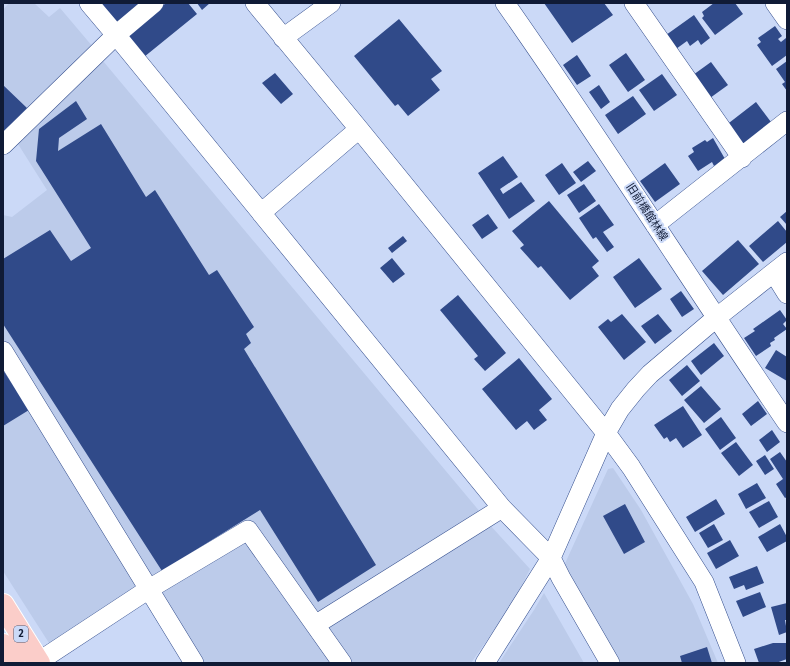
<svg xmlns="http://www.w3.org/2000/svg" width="790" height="666" font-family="'Fira Sans','Noto Sans JP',sans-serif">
<rect width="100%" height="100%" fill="#cbd9f7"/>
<path fill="#bccbea" d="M9,3H34L49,17L60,8L93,47L3,136V10Z
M103,61L481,513L320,614L313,612L249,520L155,579L152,577L3,339V215L12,217L47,190L18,144Z
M3,364L140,588L49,643L3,571Z
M613,468L641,510L693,604L718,663H617L563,568L608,469Z
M489,524L530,569L513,603L471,663H349L327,631V624Z
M242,542L251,543L333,663H201L161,599L163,589Z
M544,593L584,663H499L534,610Z"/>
<path fill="#304a89" d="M96,3H142L115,26Z
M166,3H188L197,14L144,57L127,36Z
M197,3H210L202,10Z
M544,3H604L613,15L572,43Z
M714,3H735L743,14L715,35L702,18L704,16L702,12Z
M694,15L710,38L701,45L698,40L690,46L687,41L676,49L666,35Z
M399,19L442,71L431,79L440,90L408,116L398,104L395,106L354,56Z
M775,26L782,36L778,39L781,42L786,38L787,40V55L772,66L757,45L761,42L758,38Z
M626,53L645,80L628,92L609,65Z
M577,55L591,76L577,85L563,65Z
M787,61V91L782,84L785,82L776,69Z
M711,62L728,85L710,98L693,75Z
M275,73L293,94L281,104L262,83Z
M662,74L677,95L654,111L639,90Z
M3,85L27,108L3,133Z
M599,85L610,102L601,109L589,92Z
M633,96L646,114L618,134L605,115Z
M76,101L87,119L59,138L58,151L101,124L146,197L155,190L209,275L217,270L254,327L246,334L251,343L244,349L376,565L318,602L260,510L162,571L3,324V259L50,230L71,261L91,248L36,161L39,129Z
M756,102L771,122L740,146L725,126Z
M713,138L725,159L714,166L712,162L698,171L688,156L694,152L692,148L705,140L707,142Z
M503,156L518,177L500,189L503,194L521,182L535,201L509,219L478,173Z
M588,161L596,171L581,182L573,172Z
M562,163L576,183L559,195L545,175Z
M665,163L680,184L655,202L640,181Z
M584,184L596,201L579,213L567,195Z
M549,201L599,261L592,267L599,276L570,300L541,266L538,268L520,248L524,245L512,231Z
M599,204L614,225L603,232L614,247L607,252L596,237L593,239L579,218Z
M787,211V225L780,217Z
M488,214L498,228L482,239L472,225Z
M778,221L787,232V242L763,262L749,246Z
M403,236L407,241L392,253L388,248Z
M738,240L759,264L723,295L702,271Z
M392,258L405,274L393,283L380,268Z
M639,258L662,289L635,308L613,277Z
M681,291L694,309L682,317L670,299Z
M458,295L506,353L485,371L474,359L478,356L440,310Z
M780,310L787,320L783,324L787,329L774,338L775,340L770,343L771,346L756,356L744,338L755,331L753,329Z
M622,314L646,342L624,360L598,327L608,319L611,322Z
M658,314L672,331L655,344L641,326Z
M714,343L724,356L701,375L691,361Z
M776,350L787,357V381L765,368Z
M519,358L552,399L539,410L547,420L534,430L527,421L516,430L482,389Z
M687,365L700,381L682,396L669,380Z
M3,370L29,410L3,426Z
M701,386L721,409L704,423L684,400Z
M758,401L767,414L751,426L742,414Z
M683,406L702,435L683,448L676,438L670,442L667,437L664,439L654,425Z
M721,417L736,438L720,450L705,429Z
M772,430L780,442L767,452L759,440Z
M736,442L753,465L739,476L721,453Z
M780,452L787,462V497L785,498L776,484L783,479L770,459Z
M765,455L774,469L765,475L756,461Z
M757,483L766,498L746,509L738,494Z
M716,499L725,514L695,532L686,517Z
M769,501L778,517L759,528L749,512Z
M625,504L645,542L624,554L603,516Z
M714,524L723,540L708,548L699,533Z
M780,524L787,537V541L767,552L758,537Z
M730,540L739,556L716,569L707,553Z
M757,566L764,583L746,590L744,585L734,589L729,577Z
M760,592L766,607L743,617L736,601Z
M787,603V620H785L787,632L779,635L771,607Z
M773,643H787V659L776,663H759L754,649Z
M707,647L712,663H682L680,656Z"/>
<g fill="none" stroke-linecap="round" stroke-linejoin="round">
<g stroke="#354f8e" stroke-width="20">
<path id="minor" d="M89,3L116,35L502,508L551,558L561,578L610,663
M255,3L359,129L606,433L631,467L704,582L736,663
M505,3C602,141 692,283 787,423
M634,3L742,158
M775,3L787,20
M283,38L331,3
M3,145L116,35L154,3
M261,213L359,129
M655,225L787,121
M774,273L787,294
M3,351L194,663
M315,625L502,508
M38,662L149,589L248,530L342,663
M485,663L551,558L606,433L620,409L636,389L650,374L716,318L787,262"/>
</g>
<g stroke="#fff" stroke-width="24">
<path id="major" d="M3,605L39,663
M3,645L14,663"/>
</g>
<use href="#minor" stroke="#fff" stroke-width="19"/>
<use href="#major" stroke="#fbcdc9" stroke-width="22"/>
</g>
<g text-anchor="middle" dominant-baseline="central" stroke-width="4" stroke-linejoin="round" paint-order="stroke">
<rect fill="#cbd9f7" stroke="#485470" stroke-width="1" x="14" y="626" width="14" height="16" rx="3"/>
<g font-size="10" font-weight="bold" fill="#101b36">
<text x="21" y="634">2</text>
</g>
<g font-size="11" fill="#101b36" stroke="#cbd9f7">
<text transform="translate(647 212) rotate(57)">旧前橋館林線</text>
</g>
</g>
<rect width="790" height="666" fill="none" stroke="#101b36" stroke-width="8"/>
</svg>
